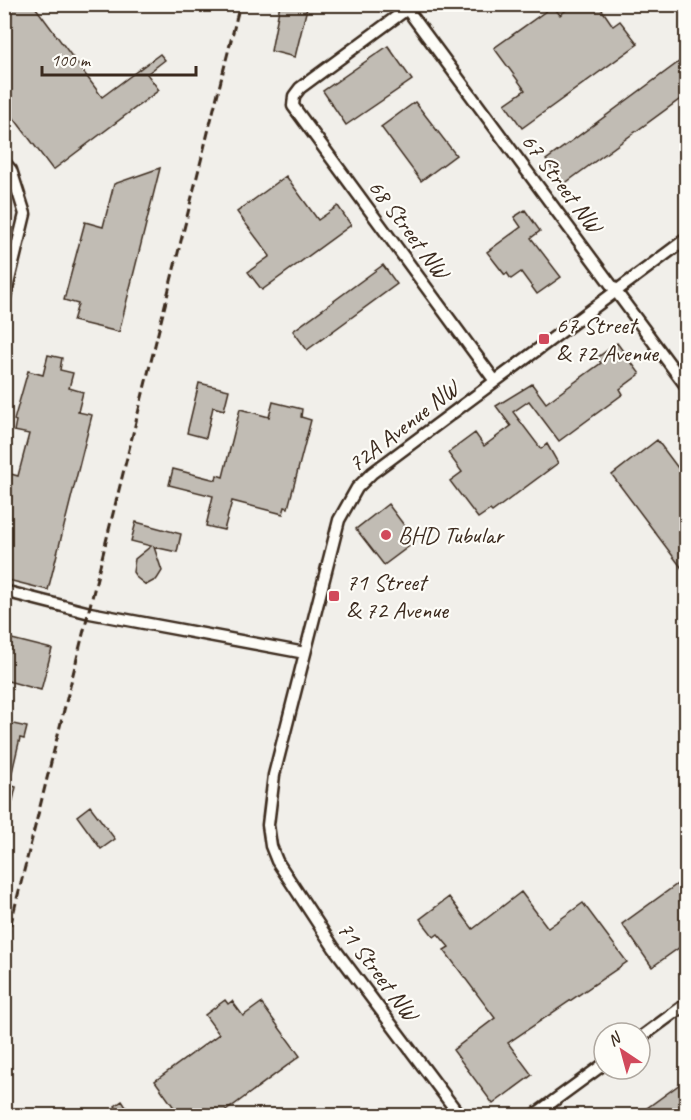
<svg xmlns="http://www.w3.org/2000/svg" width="691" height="1120" font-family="Caveat,sans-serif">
<rect width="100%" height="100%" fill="#f1efea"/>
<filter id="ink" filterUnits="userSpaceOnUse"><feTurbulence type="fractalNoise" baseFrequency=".0167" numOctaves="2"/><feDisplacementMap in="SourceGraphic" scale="12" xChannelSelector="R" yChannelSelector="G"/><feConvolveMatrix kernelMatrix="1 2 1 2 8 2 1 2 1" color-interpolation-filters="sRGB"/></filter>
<g filter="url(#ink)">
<path fill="#c1bcb4" stroke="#3b2a1e" stroke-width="1.5" d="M4,4H33L102,97L160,54L165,60L147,74L159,90L53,170L4,105Z
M280,4H308L295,57L271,51Z
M574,4H598L613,26L620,21L638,44L522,128L505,104L525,90L494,48L553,6L560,15Z
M388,46L412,80L346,125L323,91Z
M687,56V94L564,184L546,160Z
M415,102L456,155L421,181L381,127Z
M160,168L119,332L73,321L78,304L64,300L85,222L103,227L114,184Z
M286,176L318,220L338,206L351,225L262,290L248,272L270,256L237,212Z
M525,210L540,231L531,238L561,277L537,294L521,272L511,279L507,273L505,275L487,252L521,227L514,217Z
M383,265L397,284L307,350L293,331Z
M617,343L640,374L620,389L623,394L559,441L529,401L513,412L541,449L547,444L558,463L492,512L490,510L478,518L450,481L462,472L448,453L475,433L484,446L511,426L496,406L532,384L546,403L601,363L597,358Z
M48,355L62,358L60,370L73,373L69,388L83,392L78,412L92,415L48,590L4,579V555L8,540L4,539V472L18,476L29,434L14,431L16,421L14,420L28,371L43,375Z
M199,383L229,390L224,410L213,407L206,438L187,433Z
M273,402L302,409L301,417L311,420L288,508L285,507L283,514L232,501L224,530L206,526L213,496L169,485L173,469L216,480L217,475L223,477L240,409L269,417Z
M657,440L687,480V575L612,475Z
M388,504L416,541L384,565L356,529Z
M136,522L181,534L177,552L154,547L162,571L157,579L146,585L137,578L133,572L135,559L151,546L131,541Z
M4,637L52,649L41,690L4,680Z
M4,722L27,727L24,739L20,738L9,785L16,787L8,822H4Z
M90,806L115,839L101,849L77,816Z
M687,877V942L652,967L622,924Z
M521,892L548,928L583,903L627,962L508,1043L532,1075L493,1104L453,1050L495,1018L444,950L449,947L438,934L434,937L420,919L449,897L473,929Z
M225,1000L228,1004L232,1001L243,1016L261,1003L300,1056L219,1116H180L155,1081L219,1034L205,1015Z
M687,1079V1116H636Z
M122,1101L128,1110L121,1115L115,1106Z"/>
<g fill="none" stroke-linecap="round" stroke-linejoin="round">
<g stroke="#3b2a1e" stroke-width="15">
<path id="minor" d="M404,5L686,386
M407,9L300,88L294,96L293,106L495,381
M4,162L11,170L25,214L4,301
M4,591L90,613L305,653
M640,1038L686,1004
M460,1116L334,948L277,861L271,846L268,825L274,775L339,520L357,488L372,473L686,239
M533,1116L604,1064"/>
</g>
<use href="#minor" stroke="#fdfcf7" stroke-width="10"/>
<path stroke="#3b2a1e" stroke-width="3" stroke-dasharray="9 4.5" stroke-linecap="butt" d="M4,951L240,4"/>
</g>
</g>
<g fill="#d1495b" stroke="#fdfcf7" stroke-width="2">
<rect x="538" y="333" width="12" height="12" rx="3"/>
<circle cx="386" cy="535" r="6"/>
<rect x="328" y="590" width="12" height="12" rx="3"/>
</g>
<g text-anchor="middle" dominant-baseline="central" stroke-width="4.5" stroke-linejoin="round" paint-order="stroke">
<g font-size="24" fill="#3b2a1e" stroke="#fdfcf7">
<text transform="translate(562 183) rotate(53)">67 Street NW</text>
<text transform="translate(409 229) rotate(53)">68 Street NW</text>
<text transform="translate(403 426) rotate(-38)">72A Avenue NW</text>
<text transform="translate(378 971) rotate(53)">71 Street NW</text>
</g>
<g font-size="24" fill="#3b2a1e" stroke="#fdfcf7" text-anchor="start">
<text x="556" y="325">67 Street<tspan x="556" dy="28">&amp; 72 Avenue</tspan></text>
<text x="398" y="535">BHD Tubular</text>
<text x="346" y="582">71 Street<tspan x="346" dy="28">&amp; 72 Avenue</tspan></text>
</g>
</g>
<rect width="691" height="1120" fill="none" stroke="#fdfcf7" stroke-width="24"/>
<rect x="12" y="12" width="667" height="1096" fill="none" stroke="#3b2a1e" stroke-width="2" filter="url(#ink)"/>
<g transform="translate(622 1051) rotate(324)"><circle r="28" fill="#fdfcf7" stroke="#afa8a0" stroke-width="1.5"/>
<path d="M0-4.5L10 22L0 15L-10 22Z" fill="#d1495b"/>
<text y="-9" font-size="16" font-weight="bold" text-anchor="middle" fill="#3b2a1e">N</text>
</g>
<path d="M42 66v9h154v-9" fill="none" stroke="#3b2a1e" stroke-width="3"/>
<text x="51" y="66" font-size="18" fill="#3b2a1e" stroke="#fdfcf7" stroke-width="4.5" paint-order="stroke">100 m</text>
</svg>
